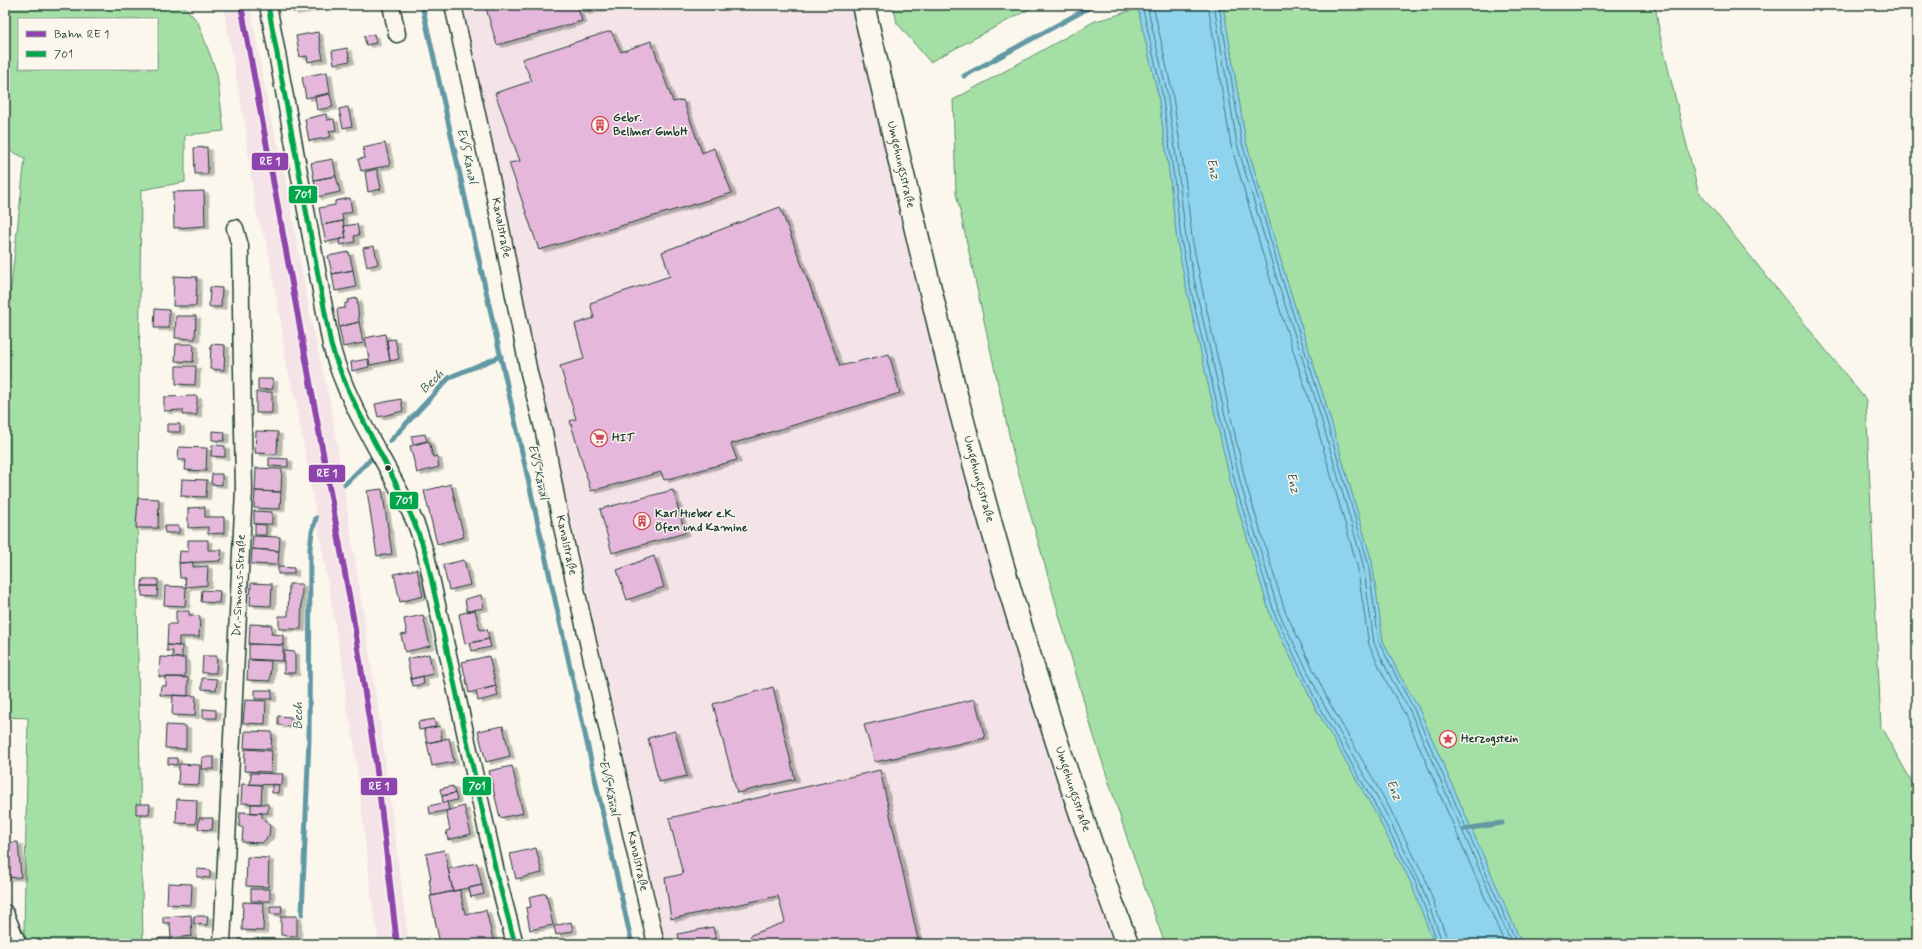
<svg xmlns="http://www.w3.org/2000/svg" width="1922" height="949" font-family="Mynerve,sans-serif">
<defs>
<filter id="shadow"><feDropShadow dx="4.5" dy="2.5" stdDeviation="0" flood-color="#0004"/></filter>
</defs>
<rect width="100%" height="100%" fill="#fbf7ec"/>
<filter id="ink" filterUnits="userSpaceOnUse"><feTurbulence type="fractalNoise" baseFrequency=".025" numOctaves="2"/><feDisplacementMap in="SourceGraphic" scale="8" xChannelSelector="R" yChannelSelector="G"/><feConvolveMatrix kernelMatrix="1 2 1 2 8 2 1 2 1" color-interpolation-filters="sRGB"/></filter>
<g filter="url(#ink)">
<path fill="#f4e4e7" d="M223,5H250L270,116L283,163L310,316L331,406L378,707L409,944H379L372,901L353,735L346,707L345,681L296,401L285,361L281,323L267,245L256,213L246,140L247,136Z
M459,5H850L932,339L1022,667L1047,749L1113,944H666L480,110Z"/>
<path fill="#a4e0a6" stroke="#628e6d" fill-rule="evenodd" d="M5,5L53,6L183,5L198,22L217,74L224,131L185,135V182L141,190L137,606L143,944H28L24,933L28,718L5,717L6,333L25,158L5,148ZM19,19H157V69H19Z
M893,5H1037L930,62L897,23Z
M1223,5H1655L1660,35L1698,191L1866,400L1881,727L1917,791V944H1522L1418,707L1400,676L1383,641L1372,562L1325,401L1286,278L1246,142Z
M1138,8L1158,94L1170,179L1177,241L1188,296L1232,488L1271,617L1316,709L1375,812L1411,883L1434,944H1165L1129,844L1092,730L1014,457L956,193L953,100L1095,21L1111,17Z"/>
<path fill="#8ed4ef" stroke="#6298a4" d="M1137,5H1223L1246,142L1286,278L1325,401L1372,562L1383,641L1400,676L1418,707L1522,944H1434L1411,883L1375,812L1316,709L1271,617L1232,488L1188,296L1177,241L1170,179L1158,94Z"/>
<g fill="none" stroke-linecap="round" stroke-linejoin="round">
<path stroke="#4b797f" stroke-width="1" d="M1142,5L1162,93L1174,178L1181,240L1192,295L1236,487L1275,615L1319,707L1378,810L1415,881L1438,944
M1147,5L1167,92L1179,178L1186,239L1197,294L1241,485L1279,613L1324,705L1383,808L1419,879L1443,944
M1153,5L1172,91L1185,177L1192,238L1203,293L1246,484L1285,611L1329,702L1388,805L1424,876L1449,944
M1208,5L1231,145L1271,282L1311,406L1357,565L1369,645L1387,683L1405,714L1505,944
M1214,5L1237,144L1277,280L1317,404L1363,564L1374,643L1392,680L1410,711L1512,944
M1219,5L1242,143L1282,279L1321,402L1368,562L1379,642L1397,678L1414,709L1517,944"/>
<path stroke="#6298a4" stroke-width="5" d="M422,5L632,944
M964,76L1094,5
M390,441L450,377L501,356
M345,484L375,455
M1465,829L1502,823
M302,914L309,739L310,548L312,532L316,518"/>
</g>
<path fill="#e5b7db" stroke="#1f3d34" filter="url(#shadow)" d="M292,5H314V8L293,12Z
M485,5H577L582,21L497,45Z
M582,5H615L584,12Z
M611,31L621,52L651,41L673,102L683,100L702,153L714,148L732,193L539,250L509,163L520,161L495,93L532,81L522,59Z
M318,32L323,59L308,62L307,56L300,57L296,36Z
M374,34L376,43L366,45L364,36Z
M347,48L350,61L334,64L332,51Z
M327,72L330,93L306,98L302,77Z
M330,94L333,107L317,110L315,97Z
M348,107L352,126L343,128L339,109Z
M326,114L327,120L334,119L336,130L329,131L331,137L309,141L305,119Z
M385,143L390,165L361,171L358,159L365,158L363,148Z
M207,147L208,174H195L194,148Z
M333,159L336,176L314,180L311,163Z
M377,169L381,189L368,192L365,172Z
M336,176L340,192L317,197L314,180Z
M204,191L205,226L174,228L173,192Z
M350,198L352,212L342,214L343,221L322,225L319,208L335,205V201Z
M780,207L840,366L889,354L900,393L731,444L737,460L664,480L661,472L591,491L570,421L576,419L560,366L584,359L575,324L594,318L590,303L670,276L662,252Z
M343,221L346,238L326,242L322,225Z
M357,224L359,235L354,236L355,242L340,245L339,239L346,238L344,226Z
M374,246L378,264L367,267L363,248Z
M349,252L353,270L332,274L328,256Z
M353,270L356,287L335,291L332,274Z
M174,276L197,277L196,306H173Z
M210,287L222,288L221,307H209Z
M357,298L359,322L339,327L337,309L345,308V303H348V300Z
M155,309L169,310V328H154Z
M176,316H196L195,339L175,338Z
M359,322L363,343L343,347L339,327Z
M385,334L390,361L370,365L365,338Z
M395,339L399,359L390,361L387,340Z
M176,344H194L193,362L175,361Z
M211,344L225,345L224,370L210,369Z
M368,359L369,367L352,371L351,362Z
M176,366H196L195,385L176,384Z
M258,379H273V389L258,390Z
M256,392H272V413H256Z
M197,396V415H183V410L164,411V397Z
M401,399L403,411L378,417L375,404Z
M167,424H180V432H167Z
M212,431L225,432L224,441L212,440Z
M256,431L278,432L277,454L255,453Z
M425,434L427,441L413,444L411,436Z
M429,441L433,457L437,456L439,467L417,473L410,446Z
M212,445L225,446V457L211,456Z
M179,447L207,448L206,471L185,470L186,460H178Z
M269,458L288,459V467L269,466Z
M256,468L282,469L281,492L255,491Z
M212,474H222V485L211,484Z
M182,479L207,480L206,497L181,496Z
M451,484L464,537L437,544L424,491Z
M382,489L392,554L377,556L367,491Z
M673,490L685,533L612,553L600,509Z
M255,491L281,492L280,509L254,508Z
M138,498L159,499L158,528H136Z
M205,507V517H224V533L208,534V527L188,528V508Z
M254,511L272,512V524H254Z
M255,524L266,525V535H255Z
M164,526H179V533H165Z
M253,536L280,537L279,551L252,549Z
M188,540H208V550H222L220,561L179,563L180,551L188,552Z
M252,549L279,551L278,565L251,564Z
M654,556L664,587L627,600L617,570Z
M464,560L470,585L449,590L443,565Z
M193,562V567L208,566L207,585L186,587L185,578H180L179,563Z
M278,567L294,568V574H278Z
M417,569L423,596L400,602L394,574Z
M143,579H158V586H142Z
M251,583L272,584L271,606L250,605Z
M289,584H302L301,629H279V616H288Z
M142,586H158L157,597L142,596Z
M165,586L186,587L185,606L164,605Z
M202,590L220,591L219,603L201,602Z
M481,595L484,608L467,611L465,599Z
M475,610L480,630L487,629L489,639L465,644L459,614Z
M176,611H189V615L200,616L199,637H179V646L167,645L168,624H176Z
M423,615L430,646L405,652L401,635L407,634L404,619Z
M250,624L272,625L271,634L283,635V645L249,644Z
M489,639L491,647L472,651L470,643Z
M249,644L283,645V661L249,659Z
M167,645L182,646V658H173V651H167Z
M284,651L295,652V673H284Z
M429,654L433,674L411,679L407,659Z
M203,656H217L216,673H202Z
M489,656L496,686L469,693L462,662Z
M160,657L185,658V677H159Z
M248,660L271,661L270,681L247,680Z
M423,676L424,684L413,686L411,679Z
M166,677L188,678V696L160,695L161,686H166Z
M202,678L217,679L216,690L202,689Z
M496,686L498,696L478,701L476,691Z
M773,687L795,779L737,793L713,704Z
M255,690H272V699H255Z
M173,695L196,696L195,716L172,715Z
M975,699L985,738L875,762L864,725Z
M245,700L266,701L265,724L243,723Z
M203,709L216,710V718H203Z
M278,716L291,717V726L278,725Z
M434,719L436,727L419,730L418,722Z
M166,725L186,726V749L165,748Z
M440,726L442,740L427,743L424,729Z
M503,726L510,756L486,762L478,731Z
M245,731L272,732L271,749L244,748Z
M675,731L687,776L659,782L648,738Z
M449,738L454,762L432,766L427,743Z
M245,749L272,751L271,772L244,771Z
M202,757H214V769H201Z
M168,758H177V765L168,764Z
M179,764L200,765L199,785L178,784Z
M512,766L523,813L500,818L489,771Z
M880,770L919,944H749L751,935L785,922L778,896L671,919L665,878L683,874L669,818Z
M251,773L283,774L282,785L250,784Z
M242,784L262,785L261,804L241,803Z
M272,784L279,785L278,793H272Z
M453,786L455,793L442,796L440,789Z
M455,793L457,800L443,803L442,796Z
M177,799L197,800L196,824L176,823Z
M447,802L449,810L430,814L429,806Z
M136,804H150L149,814H136Z
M251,804H268V813H251Z
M464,806L471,834L448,840L446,831L450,830L446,811Z
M240,812L262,813V817L270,826L269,836L262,843L242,842L243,828L239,826Z
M199,818H213L212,830L198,829Z
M18,842L21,877L5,878V843Z
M536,848L542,873L516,879L510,854Z
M444,850L453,891L432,896L429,879H431L426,854Z
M247,857L269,858L268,887L246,886Z
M477,863L482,885L453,891L448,869Z
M197,869L210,870V878L197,877Z
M168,883L192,884L191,905L167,904Z
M482,885L484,894L471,897L469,888Z
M251,889H270V901H251Z
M460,890L465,914L486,910L494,944H440L430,896Z
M546,893L553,925L530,930L526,908L531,907L529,897Z
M243,902L264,903L263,931L242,930Z
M270,906H282L281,914H270Z
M191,915L192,936L171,938L170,923H163V917Z
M194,916H208L207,925L194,924Z
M281,916H297V936L281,935Z
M571,922L573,931L556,935L554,926Z
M713,927L717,944H680L678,934Z
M159,938H171L170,944H159Z
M239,939H276V944H239Z"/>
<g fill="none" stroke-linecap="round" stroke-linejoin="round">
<g stroke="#1f3d34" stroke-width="19">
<g id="street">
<path d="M268,5L331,345C347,407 386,460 413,518C419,529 422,543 426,555L496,872L515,944"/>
<path d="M391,5L397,34"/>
<path id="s1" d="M453,5L493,187L529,373L544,432L560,518L656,944"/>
<path d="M5,913L18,944"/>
<path id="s2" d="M222,944L244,490L240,246L235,228"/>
</g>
</g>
<g stroke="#1f3d34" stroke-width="25">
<g id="primary">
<path id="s3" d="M863,5C895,139 925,273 959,406C1006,588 1062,768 1127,944"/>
</g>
</g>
<use href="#street" stroke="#fbf7ec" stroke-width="16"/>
<use href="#primary" stroke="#fbf7ec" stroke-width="22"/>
<g stroke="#fbf7ec" stroke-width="8">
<path id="bus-1" d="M268,5L331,345C354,419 403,481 426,555L496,872L515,944"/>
</g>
<use href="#bus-1" stroke="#00a54c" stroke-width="5"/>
<g stroke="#fbf7ec" stroke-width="9">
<path id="rail-1" d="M241,5L353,617L376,763L397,944"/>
</g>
<use href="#rail-1" stroke="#8e44ad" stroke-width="6"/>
</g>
</g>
<defs>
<g id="building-ring" transform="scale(0.9)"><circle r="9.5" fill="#fbf7ec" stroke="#d1495b" stroke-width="1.5"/><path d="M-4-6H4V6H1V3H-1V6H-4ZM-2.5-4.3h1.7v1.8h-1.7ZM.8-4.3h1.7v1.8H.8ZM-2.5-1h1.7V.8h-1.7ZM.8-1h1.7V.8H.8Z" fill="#d1495b"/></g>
<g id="supermarket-ring" transform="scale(0.9)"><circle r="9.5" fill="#fbf7ec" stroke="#d1495b" stroke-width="1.5"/><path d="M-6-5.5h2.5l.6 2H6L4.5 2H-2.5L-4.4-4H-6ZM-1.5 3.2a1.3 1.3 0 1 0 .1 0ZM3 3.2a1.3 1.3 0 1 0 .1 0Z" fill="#d1495b"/></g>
<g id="sight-ring" transform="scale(0.9)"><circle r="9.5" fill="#fbf7ec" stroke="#d1495b" stroke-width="1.5"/><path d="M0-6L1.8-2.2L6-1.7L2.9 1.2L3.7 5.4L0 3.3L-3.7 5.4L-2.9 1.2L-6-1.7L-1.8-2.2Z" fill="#d1495b"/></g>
</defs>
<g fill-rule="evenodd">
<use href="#building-ring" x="600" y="125"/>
<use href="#supermarket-ring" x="599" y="438"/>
<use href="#building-ring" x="642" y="521"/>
<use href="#sight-ring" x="1448" y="739"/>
</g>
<circle fill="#1f3d34" stroke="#fbf7ec" stroke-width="1.5" cx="388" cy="468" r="3.5"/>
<g text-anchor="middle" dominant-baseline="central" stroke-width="3" stroke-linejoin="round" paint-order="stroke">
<g font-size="12" font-weight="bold" fill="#1f3d34" stroke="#fbf7ec" text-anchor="start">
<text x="613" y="118">Gebr.<tspan x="613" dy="14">Bellmer GmbH</tspan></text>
<text x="612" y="438">HIT</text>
<text x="655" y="514">Karl Hieber e.K.<tspan x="655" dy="14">Öfen und Kamine</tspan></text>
<text x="1461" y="739">Herzogstein</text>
</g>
<g font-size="12" fill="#1f3d34" stroke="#fbf7ec">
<text stroke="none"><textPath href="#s3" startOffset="164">Umgehungsstraße</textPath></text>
<text stroke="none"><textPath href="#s1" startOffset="228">Kanalstraße</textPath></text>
<text stroke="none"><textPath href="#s3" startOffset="488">Umgehungsstraße</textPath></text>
<text stroke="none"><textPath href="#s1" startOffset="552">Kanalstraße</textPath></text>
<text stroke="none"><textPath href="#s2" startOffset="359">Dr.-Simons-Straße</textPath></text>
<text stroke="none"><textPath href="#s3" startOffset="812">Umgehungsstraße</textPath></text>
<text stroke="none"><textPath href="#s1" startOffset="876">Kanalstraße</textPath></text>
</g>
<g font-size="13" font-style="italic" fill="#355b59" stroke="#fbf7ec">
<text transform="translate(467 156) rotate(77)">EVS Kanal</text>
<text transform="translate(1213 169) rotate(76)">Enz</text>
<text transform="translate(432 382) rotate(-44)">Bech</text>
<text transform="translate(538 472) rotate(77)">EVS Kanal</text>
<text transform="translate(1293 483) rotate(76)">Enz</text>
<text transform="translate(298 716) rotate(-90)">Bech</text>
<text transform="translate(609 788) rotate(77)">EVS Kanal</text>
<text transform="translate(1394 790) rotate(66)">Enz</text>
</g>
</g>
<g stroke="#fbf7ec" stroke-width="1.5">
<rect x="251" y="152" width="38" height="19" rx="4" fill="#8e44ad"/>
<rect x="288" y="185" width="30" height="19" rx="4" fill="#00a54c"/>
<rect x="308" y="464" width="38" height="19" rx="4" fill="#8e44ad"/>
<rect x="389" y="491" width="30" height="19" rx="4" fill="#00a54c"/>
<rect x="462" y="776" width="30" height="20" rx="4" fill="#00a54c"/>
<rect x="360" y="777" width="38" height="19" rx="4" fill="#8e44ad"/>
</g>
<g font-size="11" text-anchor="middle" font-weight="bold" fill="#fff">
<text x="270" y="165">RE 1</text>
<text x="303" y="198">701</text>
<text x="327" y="477">RE 1</text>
<text x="404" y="504">701</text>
<text x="477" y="790">701</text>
<text x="379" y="790">RE 1</text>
</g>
<rect width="1922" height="949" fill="none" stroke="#fbf7ec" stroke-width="20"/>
<rect x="10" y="10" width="1902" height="929" fill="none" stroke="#1f3d34" stroke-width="1.5" filter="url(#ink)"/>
<rect x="18" y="18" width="140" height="52" fill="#fbf7ec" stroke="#a3ada2"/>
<rect x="26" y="31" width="20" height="6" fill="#8e44ad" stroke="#a3ada2"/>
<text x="54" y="38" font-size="12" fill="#1f3d34">Bahn RE 1</text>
<rect x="26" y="51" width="20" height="6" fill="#00a54c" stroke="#a3ada2"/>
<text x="54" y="58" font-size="12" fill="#1f3d34">701</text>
</svg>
